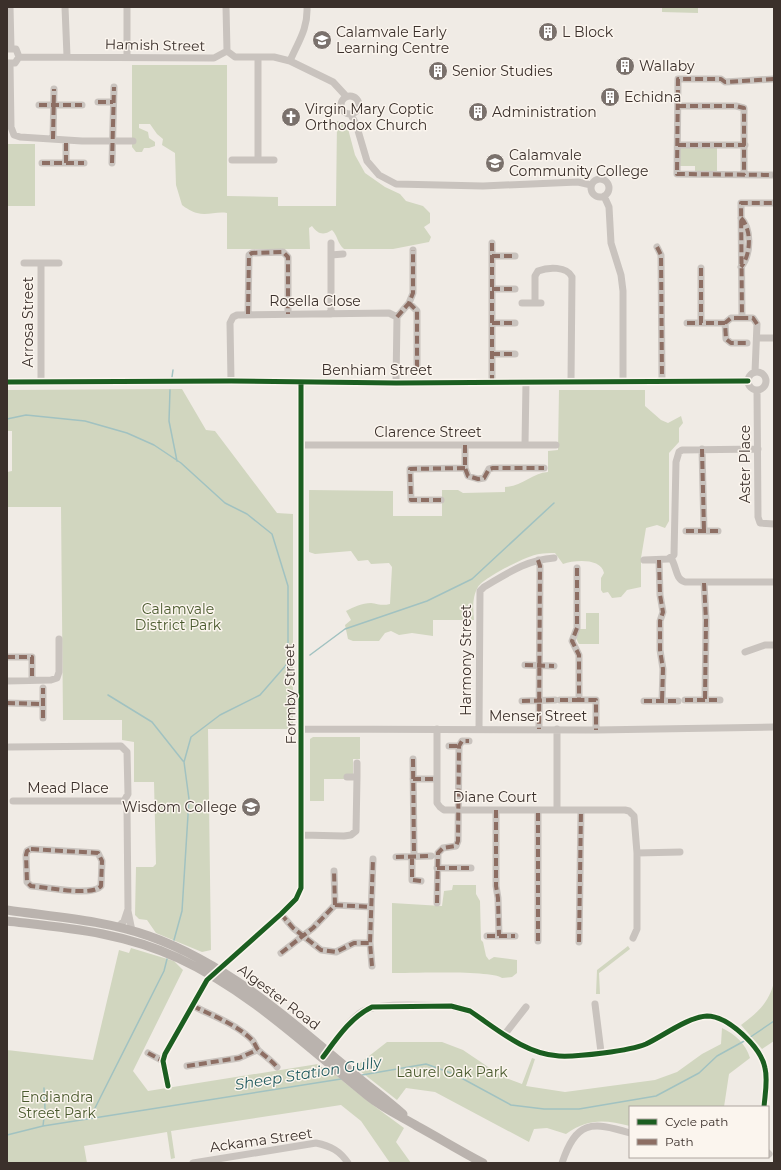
<svg xmlns="http://www.w3.org/2000/svg" width="781" height="1170" font-family="Montserrat,sans-serif">
<rect width="100%" height="100%" fill="#f0ebe5"/>
<path fill="#d1d6bf" d="M662,7H698V13L662,12Z
M132,65H227V196L278,197V206H336L337,121L347,125L355,155L365,173L385,187L400,194L406,201L423,206L430,213V223L424,227L431,237L429,242L393,249H344C337,243 338,236 332,230C323,236 318,234 312,226L309,228L310,249H227V213C217,211 207,216 197,213C192,212 186,208 182,205L176,185L175,153L162,145L163,139L157,134L150,124H139V128L148,132L149,138L155,142V146L149,148H144L142,152H136L132,147Z
M7,144H35V206H7Z
M680,147H717V171H695V166H680Z
M182,389L206,430L215,431L277,513L293,514V729H208L211,950L202,952L156,933L147,920L139,919L135,915L136,867H153L156,864L154,782H134V742L122,740V720H63L61,507H7V472L12,471V431H7V390Z
M559,390H645V406L661,420L668,423L681,416L683,423L679,428V442L669,453V521L665,528L657,525L646,528L641,558V587L627,590L621,597L612,598L608,592L603,593L601,590V578L604,573C601,558 575,560 563,564L555,553C550,553 544,553 539,554C528,555 483,578 478,587C472,597 473,609 474,620H433V636L412,633L399,635L391,631L385,633L379,641H353L348,639L345,625L351,620L346,611C354,607 362,603 371,603C378,604 382,606 390,604L392,567L389,563L371,564L368,560L358,561L351,551L315,554L309,552V490L393,491V516H442V490H458L463,493L505,492V487C521,487 532,473 548,472V451L558,450Z
M586,613H599V644H579C575,638 576,634 580,629H586Z
M313,737H360V759H353V774H345V779H324V801H310V739Z
M453,885H476V894L480,901L481,940L483,942L486,956L489,960L494,957L517,960V973L512,977L502,978C493,970 410,973 392,973V903L442,906L444,891L452,890Z
M628,946L630,949L599,973L600,994H596L597,970Z
M131,948L174,961L183,970L133,1071L148,1091L318,1064C321,1068 326,1068 331,1071C354,1091 379,1110 404,1128L396,1142L411,1163H390L361,1121L341,1105L171,1131L175,1158L171,1159L167,1132L84,1146L87,1163H7V1050L93,1060L119,950L129,953Z
M774,982V1041L762,1049L741,1025C757,1013 769,1003 774,982Z
M722,1028C735,1034 746,1044 750,1058L729,1074L724,1107H630V1126C605,1120 589,1118 566,1134L547,1128L534,1129L529,1142L435,1092L406,1088L397,1100L355,1067L387,1042H442L463,1050L503,1077L522,1084L532,1058L535,1059L526,1086L565,1092L655,1080L677,1072L702,1054L721,1044Z"/>
<g fill="none" stroke-linecap="round" stroke-linejoin="round">
<path stroke="#a1c2c1" stroke-width="1.5" d="M172,377L173,370
M170,390L169,421L177,461
M7,419L26,415L85,421L127,433L154,445L181,463L225,503L247,514L272,534L288,586V663
M310,655L345,629L427,601L472,579L554,503
M108,695L152,722L183,761
M174,940L182,911L189,799L184,762L191,737L220,715L260,695L294,656
M749,1038L774,1021
M362,1075L426,1064L454,1074L511,1105L544,1109H579L656,1096L699,1073L717,1056L746,1040
M90,1118L164,971L167,959
M43,1126L45,1109L44,1088
M7,1135L43,1126L341,1079"/>
<path stroke="#c9c3be" stroke-width="7" d="M10,7L11,48
M65,7L67,56
M226,7L227,51
M7,49H16L19,57L15,63H7
M19,57L214,58L227,51L235,57H274L290,61L333,82L346,96
M127,57V7
M290,61C298,42 308,29 307,7
M10,64L11,127L14,135L20,137L82,141H133
M774,79L725,82L721,79H678L677,174L774,175
M341 105a9 9 0 1 1 18 0a9 9 0 1 1-18 0Z
M98,102H113
M39,105H82
M678,106H736L744,108V175
M351,115L356,124L367,161L379,175L396,184L483,186L578,182L591,185
M53,139L54,89
M678,145H745
M232,160H274
M258,160V57
M42,163H84
M66,163V140
M112,163L114,87
M591 188a9 9 0 1 1 18 0a9 9 0 1 1-18 0Z
M604,196L609,207L611,243L621,275L623,291V381
M741,218C752,229 751,255 741,267
M331,243V314
M492,243V382
M657,247L661,255L662,381
M331,255L343,254
M492,256H515
M24,263H59
M701,268V323H725
M492,289H515
M409,303L417,311V367
M522,303H541
M535,303V276L538,271C548,267 567,266 572,277L571,381
M248,314L249,255L252,253L283,252L288,257V314
M397,317L409,303L413,293V250
M742,318H731L725,323L726,339L731,343H747
M492,323H515
M687,323H701
M757,338H774
M492,354H515
M748 381a9 9 0 1 1 18 0a9 9 0 1 1-18 0Z
M755,372L757,324L753,318H742L741,203H774
M231,381L230,323L233,317L237,315L389,313L397,317
M7,382L231,381L396,383L748,381
M41,382V263
M396,383L397,317
M757,390L758,517L760,523L774,524
M301,445H556
M465,445V468L468,476L478,479L484,478L489,469L493,468H544
M525,445L526,382
M702,449L704,531
M441,500H411L410,469L465,468
M686,531H718
M671,558C677,567 675,579 685,582H774
M538,560L540,566L539,729
M644,560L668,559L674,555L676,462L679,452L682,450L758,449
M659,560L660,595L663,612L660,621V650L663,669L662,701
M577,568V628L572,641L579,655V700H596V730
M704,583L706,620L705,700
M745,652L765,645H774
M7,657H32V680
M525,665L554,666
M7,681L51,680L57,678L59,672V639
M560,700H579
M685,700H720
M522,701L555,700
M644,701H678
M7,703L43,704
M43,718V688
M302,729L596,730L774,727
M437,729V803L440,807L444,810H625L629,811L634,816L637,853V929L633,938
M479,729L480,591L484,587C508,573 526,560 554,558
M557,729V810
M449,746H459
M9,747L121,746L127,752L128,794L124,801L127,807L128,909L124,921L118,927
M413,759L414,857
M347,777H357V763
M413,779H437
M13,801H124
M496,810V886L498,898L499,936
M302,835L344,836L351,835L356,831L357,777
M31,849L98,853L102,861L101,886C92,897 46,887 31,886L27,882L26,855L27,851Z
M637,853L680,852
M396,857L431,856
M412,857V880L421,881
M437,868H471
M437,903L438,853L443,848L456,846L458,841L459,746L462,741H469
M335,905L371,907
M128,911L132,931
M281,914L293,928L321,950L336,952L354,943H370
M487,936H515
M538,941V810
M579,942L581,810
M281,953L313,928L335,905L334,871
M372,966L370,943L373,859
M595,1004L601,1052
M193,1006C213,1016 236,1024 252,1040C255,1043 256,1048 259,1051C265,1056 271,1060 277,1067
M505,1034L526,1007
M148,1053L163,1061
M325,1055C335,1041 346,1024 360,1013C376,1001 430,1006 451,1006L470,1011C497,1029 525,1054 559,1056C577,1057 630,1051 646,1044C663,1036 688,1017 707,1016C728,1016 761,1047 765,1068C768,1080 765,1094 764,1107
M187,1066L239,1058L257,1050
M168,1086L163,1061L165,1054L207,980L281,914L296,899L301,888V382
M768,1153L769,1154
M193,1163L316,1143C331,1146 340,1151 348,1163
M562,1163C576,1121 591,1121 630,1133"/>
<path stroke="#bab3ae" stroke-width="9" d="M7,910C55,917 104,920 149,936C225,963 287,1017 347,1068C365,1084 385,1098 403,1114
M7,921C67,928 122,932 178,958C250,991 307,1047 368,1096C383,1108 400,1116 417,1126C439,1138 460,1151 483,1163"/>
<path stroke="#8d6e63" stroke-width="4" stroke-dasharray="8 4" stroke-linecap="butt" d="M774,79L725,82L721,79H678L677,174L774,175
M98,102H113
M39,105H82
M678,106H736L744,108V175
M53,139L54,89
M678,145H745
M42,163H84
M66,163V140
M112,163L114,87
M741,218C752,229 751,255 741,267
M492,243V382
M657,247L661,255L662,381
M492,256H515
M701,268V323H725
M492,289H515
M409,303L417,311V367
M248,314L249,255L252,253L283,252L288,257V314
M397,317L409,303L413,293V250
M742,318H731L725,323L726,339L731,343H747
M492,323H515
M687,323H701
M757,324L753,318H742L741,203H774
M492,354H515
M465,445V468L468,476L478,479L484,478L489,469L493,468H544
M702,449L704,531
M441,500H411L410,469L465,468
M686,531H718
M538,560L540,566L539,729
M659,560L660,595L663,612L660,621V650L663,669L662,701
M577,568V628L572,641L579,655V700H596V730
M704,583L706,620L705,700
M7,657H32V680
M525,665L554,666
M560,700H579
M685,700H720
M522,701L555,700
M644,701H678
M7,703L43,704
M43,718V688
M449,746H459
M413,759L414,857
M413,779H437
M496,810V886L498,898L499,936
M31,849L98,853L102,861L101,886C92,897 46,887 31,886L27,882L26,855L27,851Z
M396,857L431,856
M412,857V880L421,881
M437,868H471
M437,903L438,853L443,848L456,846L458,841L459,746L462,741H469
M335,905L371,907
M281,914L293,928L321,950L336,952L354,943H370
M487,936H515
M538,941V810
M579,942L581,810
M281,953L313,928L335,905L334,871
M372,966L370,943L373,859
M193,1006C213,1016 236,1024 252,1040C255,1043 256,1048 259,1051C265,1056 271,1060 277,1067
M148,1053L163,1061
M187,1066L239,1058L257,1050"/>
<g stroke="#fbf5ee" stroke-width="8">
<path id="cycleway" d="M7,382L231,381L396,383L748,381
M323,1057C337,1038 351,1017 372,1007L451,1006L470,1011C497,1029 525,1054 559,1056C577,1057 630,1051 646,1044C663,1036 688,1017 707,1016C728,1016 761,1047 765,1068C768,1080 765,1094 764,1107
M168,1086L163,1061L165,1054L207,980L281,914L296,899L301,888V382"/>
</g>
<use href="#cycleway" stroke="#1b5e20" stroke-width="5"/>
</g>
<defs>
<g id="building-disc" transform="scale(1)"><circle r="9.5" fill="#7a716c" stroke="#fbf5ee"/><path d="M-4-6H4V6H1V3H-1V6H-4ZM-2.5-4.3h1.7v1.8h-1.7ZM.8-4.3h1.7v1.8H.8ZM-2.5-1h1.7V.8h-1.7ZM.8-1h1.7V.8H.8Z" fill="#fff"/></g>
<g id="school-disc" transform="scale(1)"><circle r="9.5" fill="#7a716c" stroke="#fbf5ee"/><path d="M0-5L7-2L0 1L-7-2ZM-4 1L0 2.5L4 1V4Q0 6-4 4Z" fill="#fff"/></g>
<g id="church-disc" transform="scale(1)"><circle r="9.5" fill="#7a716c" stroke="#fbf5ee"/><path d="M-1.2-6h2.4v3.5h3.3v2.4h-3.3V6h-2.4V-.1h-3.3v-2.4h3.3Z" fill="#fff"/></g>
</defs>
<g fill-rule="evenodd">
<use href="#building-disc" x="548" y="32"/>
<use href="#school-disc" x="322" y="40"/>
<use href="#building-disc" x="625" y="66"/>
<use href="#building-disc" x="438" y="71"/>
<use href="#building-disc" x="610" y="97"/>
<use href="#building-disc" x="478" y="112"/>
<use href="#church-disc" x="291" y="117"/>
<use href="#school-disc" x="495" y="163"/>
<use href="#school-disc" x="251" y="807"/>
</g>
<g text-anchor="middle" dominant-baseline="central" stroke-width="3" stroke-linejoin="round" paint-order="stroke">
<g font-size="14" fill="#3b302b" stroke="#fbf5ee" text-anchor="start">
<text x="336" y="32">Calamvale Early<tspan x="336" dy="16">Learning Centre</tspan></text>
<text x="562" y="32">L Block</text>
<text x="639" y="66">Wallaby</text>
<text x="452" y="71">Senior Studies</text>
<text x="624" y="97">Echidna</text>
<text x="305" y="109">Virgin Mary Coptic<tspan x="305" dy="16">Orthodox Church</tspan></text>
<text x="492" y="112">Administration</text>
<text x="509" y="155">Calamvale<tspan x="509" dy="16">Community College</tspan></text>
<text x="237" y="807" text-anchor="end">Wisdom College</text>
</g>
<g font-size="14" fill="#3b302b" stroke="#fbf5ee">
<text transform="translate(155 45) rotate(1)">Hamish Street</text>
<text x="315" y="301">Rosella Close</text>
<text transform="translate(28 322) rotate(-90)">Arrosa Street</text>
<text x="377" y="370">Benhiam Street</text>
<text x="428" y="432">Clarence Street</text>
<text transform="translate(745 464) rotate(-90)">Aster Place</text>
<text transform="translate(466 660) rotate(-90)">Harmony Street</text>
<text transform="translate(290 694) rotate(-91)">Formby Street</text>
<text x="538" y="716">Menser Street</text>
<text x="68" y="788">Mead Place</text>
<text x="495" y="797">Diane Court</text>
<text transform="translate(279 997) rotate(37)">Algester Road</text>
<text transform="translate(261 1140) rotate(-8)">Ackama Street</text>
</g>
<g font-size="14" fill="#4a5a2e" stroke="#fbf5ee">
<text x="178" y="609">Calamvale<tspan x="178" dy="16">District Park</tspan></text>
<text x="452" y="1072">Laurel Oak Park</text>
<text x="57" y="1097">Endiandra<tspan x="57" dy="16">Street Park</tspan></text>
</g>
<g font-size="15" font-style="italic" fill="#1f5a5e" stroke="#fbf5ee">
<text transform="translate(308 1073) rotate(-9)">Sheep Station Gully</text>
</g>
</g>
<rect width="781" height="1170" fill="none" stroke="#3b302b" stroke-width="16"/>
<rect x="629" y="1106" width="140" height="52" fill="#fbf5ee" stroke="#aea6a0"/>
<rect x="637" y="1119" width="20" height="6" fill="#1b5e20" stroke="#aea6a0"/>
<text x="665" y="1126" font-size="12" fill="#3b302b">Cycle path</text>
<rect x="637" y="1139" width="20" height="6" fill="#8d6e63" stroke="#aea6a0"/>
<text x="665" y="1146" font-size="12" fill="#3b302b">Path</text>
</svg>
